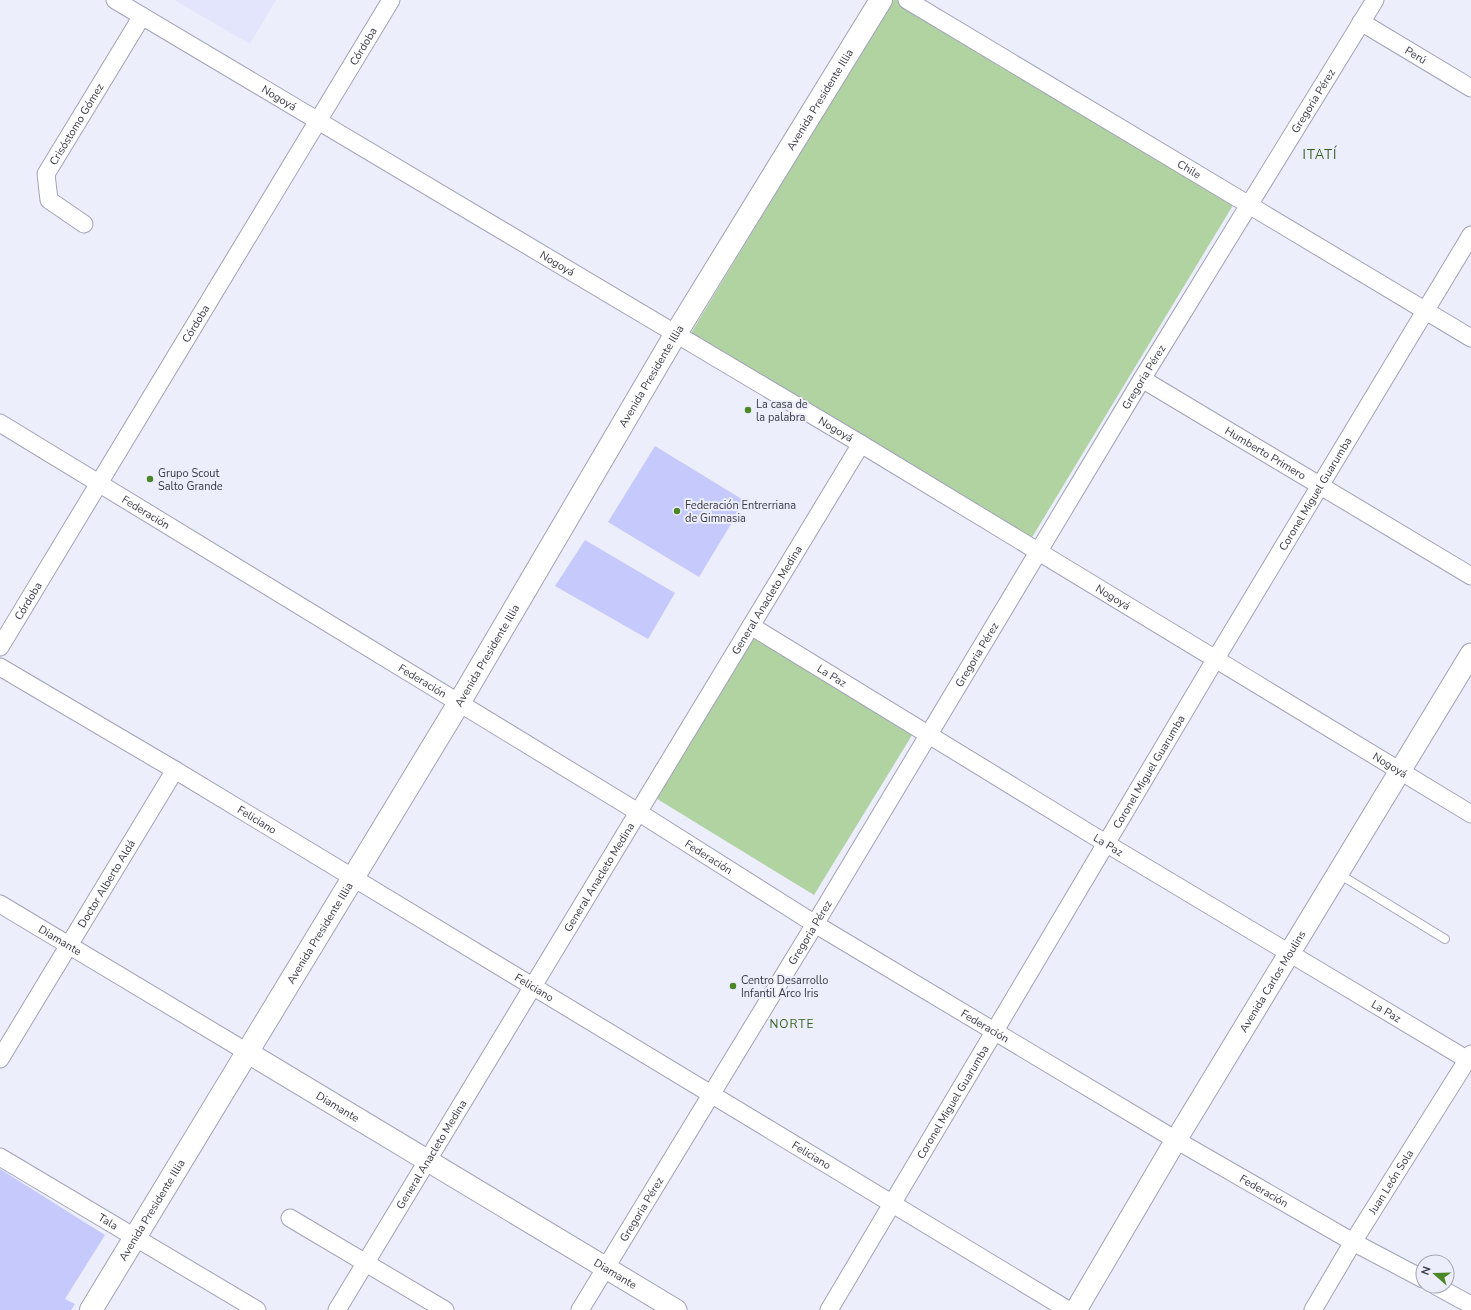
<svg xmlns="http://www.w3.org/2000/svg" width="1471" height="1310" font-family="'Nunito Sans',sans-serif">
<rect width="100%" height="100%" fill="#edeefc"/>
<path fill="#e3e5fd" d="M174,0H276L250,44Z"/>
<path fill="#b1d3a2" d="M893,0H913L1238,197L1031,539L691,333Z
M754,633L914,732L814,895L654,797Z"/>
<path fill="#c6c9fb" d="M655,446L745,501L699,577L608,522Z
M585,540L675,593L648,639L555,586Z
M0,1169L105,1235L65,1299L75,1304L71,1310H0Z"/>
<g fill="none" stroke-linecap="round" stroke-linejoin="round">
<g stroke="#a1a2b8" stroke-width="10">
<path id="service" d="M1339,874L1445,939"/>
</g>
<g stroke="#a1a2b8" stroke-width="19">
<g id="minor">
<path id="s1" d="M115,0L861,444L1471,814"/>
<path id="s2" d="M907,0L1471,338"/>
<path id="s3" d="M1361,22L1471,88"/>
<path id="s4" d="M84,224L49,200L46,174L142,16"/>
<path id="s5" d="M1142,379L1471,576"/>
<path id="s6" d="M0,423L638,812L815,924L1176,1140L1353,1242L1423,1279"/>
<path id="s7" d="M751,626L1107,844L1468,1060"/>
<path id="s8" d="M0,647L391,0"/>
<path id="s9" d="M0,667L175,770L1068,1310"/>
<path id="s10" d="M0,904L247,1052"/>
<path id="s11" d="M0,1059L175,770"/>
<path id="s12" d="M0,1157L257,1310"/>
<path d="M290,1218L445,1310"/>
<path d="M1436,1286L1471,1305"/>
<path id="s13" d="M337,1310L861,444"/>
<path id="s14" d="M580,1310L815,924L1142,379L1375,0"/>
<path id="s15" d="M829,1310L1215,660L1471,235"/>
<path id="s16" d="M1313,1310L1353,1242L1471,1054"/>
</g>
</g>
<g stroke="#a1a2b8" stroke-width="23">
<g id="tertiary">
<path id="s17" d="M247,1052L676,1310"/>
<path id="s18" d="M1076,1310L1176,1140L1471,654"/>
</g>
</g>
<g stroke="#a1a2b8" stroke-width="24">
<g id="secondary">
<path id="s19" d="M91,1310L459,703L675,335L881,0"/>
</g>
</g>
<use href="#service" stroke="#fff" stroke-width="8"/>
<use href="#minor" stroke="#fff" stroke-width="17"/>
<use href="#tertiary" stroke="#fff" stroke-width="21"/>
<use href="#secondary" stroke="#fff" stroke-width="22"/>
</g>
<g fill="#4a8726" stroke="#edeefc" stroke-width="1.5">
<circle cx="748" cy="410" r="4"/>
<circle cx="150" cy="479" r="4"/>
<circle cx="677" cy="511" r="4"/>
<circle cx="733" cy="986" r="4"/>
</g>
<g text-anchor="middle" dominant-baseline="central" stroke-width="4" stroke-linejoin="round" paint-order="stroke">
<g font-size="11" fill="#393a43" stroke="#edeefc">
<text stroke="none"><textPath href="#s8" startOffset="702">Córdoba</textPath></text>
<text stroke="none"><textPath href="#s3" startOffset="64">Perú</textPath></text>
<text stroke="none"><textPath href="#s1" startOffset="191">Nogoyá</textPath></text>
<text stroke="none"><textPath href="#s19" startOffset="1413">Avenida Presidente Illia</textPath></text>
<text stroke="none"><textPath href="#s14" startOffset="1414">Gregoria Pérez</textPath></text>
<text stroke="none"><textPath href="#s4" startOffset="127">Crisóstomo Gómez</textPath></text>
<text stroke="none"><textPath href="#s2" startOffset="329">Chile</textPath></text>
<text stroke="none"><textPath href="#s1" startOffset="515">Nogoyá</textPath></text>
<text stroke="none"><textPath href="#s8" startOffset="378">Córdoba</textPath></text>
<text stroke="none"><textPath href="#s19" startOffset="1089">Avenida Presidente Illia</textPath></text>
<text stroke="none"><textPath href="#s14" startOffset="1090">Gregoria Pérez</textPath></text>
<text stroke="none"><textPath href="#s1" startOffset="839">Nogoyá</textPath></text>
<text stroke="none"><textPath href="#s5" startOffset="144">Humberto Primero</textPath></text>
<text stroke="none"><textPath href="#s15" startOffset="950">Coronel Miguel Guarumba</textPath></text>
<text stroke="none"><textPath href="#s6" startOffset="171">Federación</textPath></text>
<text stroke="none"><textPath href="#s1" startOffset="1163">Nogoyá</textPath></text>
<text stroke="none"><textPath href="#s13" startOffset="830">General Anacleto Medina</textPath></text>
<text stroke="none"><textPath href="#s8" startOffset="54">Córdoba</textPath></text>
<text stroke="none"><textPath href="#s14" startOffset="766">Gregoria Pérez</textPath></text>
<text stroke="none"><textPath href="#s19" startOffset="765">Avenida Presidente Illia</textPath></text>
<text stroke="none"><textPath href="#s7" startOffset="95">La Paz</textPath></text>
<text stroke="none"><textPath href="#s6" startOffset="495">Federación</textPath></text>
<text stroke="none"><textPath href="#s1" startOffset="1487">Nogoyá</textPath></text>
<text stroke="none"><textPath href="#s15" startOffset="626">Coronel Miguel Guarumba</textPath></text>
<text stroke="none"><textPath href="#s9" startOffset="299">Feliciano</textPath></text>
<text stroke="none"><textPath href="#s7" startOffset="419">La Paz</textPath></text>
<text stroke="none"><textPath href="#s6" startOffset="831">Federación</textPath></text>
<text stroke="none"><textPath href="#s13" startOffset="506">General Anacleto Medina</textPath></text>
<text stroke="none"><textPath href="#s11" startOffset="205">Doctor Alberto Aldá</textPath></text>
<text stroke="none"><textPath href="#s14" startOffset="442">Gregoria Pérez</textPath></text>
<text stroke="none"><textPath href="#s19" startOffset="441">Avenida Presidente Illia</textPath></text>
<text stroke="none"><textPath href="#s10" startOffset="70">Diamante</textPath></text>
<text stroke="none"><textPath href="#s18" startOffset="383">Avenida Carlos Moulins</textPath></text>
<text stroke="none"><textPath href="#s9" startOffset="623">Feliciano</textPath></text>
<text stroke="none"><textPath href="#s7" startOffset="743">La Paz</textPath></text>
<text stroke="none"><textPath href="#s6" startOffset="1155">Federación</textPath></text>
<text stroke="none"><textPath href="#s15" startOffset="242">Coronel Miguel Guarumba</textPath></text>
<text stroke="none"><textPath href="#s17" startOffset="106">Diamante</textPath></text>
<text stroke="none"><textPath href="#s13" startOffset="182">General Anacleto Medina</textPath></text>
<text stroke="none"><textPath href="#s9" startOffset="947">Feliciano</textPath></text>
<text stroke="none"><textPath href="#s16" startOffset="150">Juan León Sola</textPath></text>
<text stroke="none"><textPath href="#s6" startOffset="1479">Federación</textPath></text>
<text stroke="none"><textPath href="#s14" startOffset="118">Gregoria Pérez</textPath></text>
<text stroke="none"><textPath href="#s19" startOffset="117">Avenida Presidente Illia</textPath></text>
<text stroke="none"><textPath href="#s12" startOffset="126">Tala</textPath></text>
<text stroke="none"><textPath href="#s17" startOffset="430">Diamante</textPath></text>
</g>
<g font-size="11" fill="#393a43" stroke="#edeefc" text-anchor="start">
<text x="756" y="404">La casa de<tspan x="756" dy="13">la palabra</tspan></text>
<text x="158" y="473">Grupo Scout<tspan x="158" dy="13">Salto Grande</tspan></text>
<text x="685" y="505">Federación Entrerriana<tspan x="685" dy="13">de Gimnasia</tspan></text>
<text x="741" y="980">Centro Desarrollo<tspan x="741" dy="13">Infantil Arco Iris</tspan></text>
</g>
<g font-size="12" letter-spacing="1" fill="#365e21" stroke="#edeefc">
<text x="792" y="1024">NORTE</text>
</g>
<g font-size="13" letter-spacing="1" fill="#365e21" stroke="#edeefc">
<text x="1320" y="155">ITATÍ</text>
</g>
</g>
<g transform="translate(1435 1274) rotate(290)"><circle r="19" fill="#edeefc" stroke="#a5a6b2"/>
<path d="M0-3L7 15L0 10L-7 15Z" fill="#4a8726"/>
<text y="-6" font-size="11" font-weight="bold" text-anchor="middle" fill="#393a43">N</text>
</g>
</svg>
